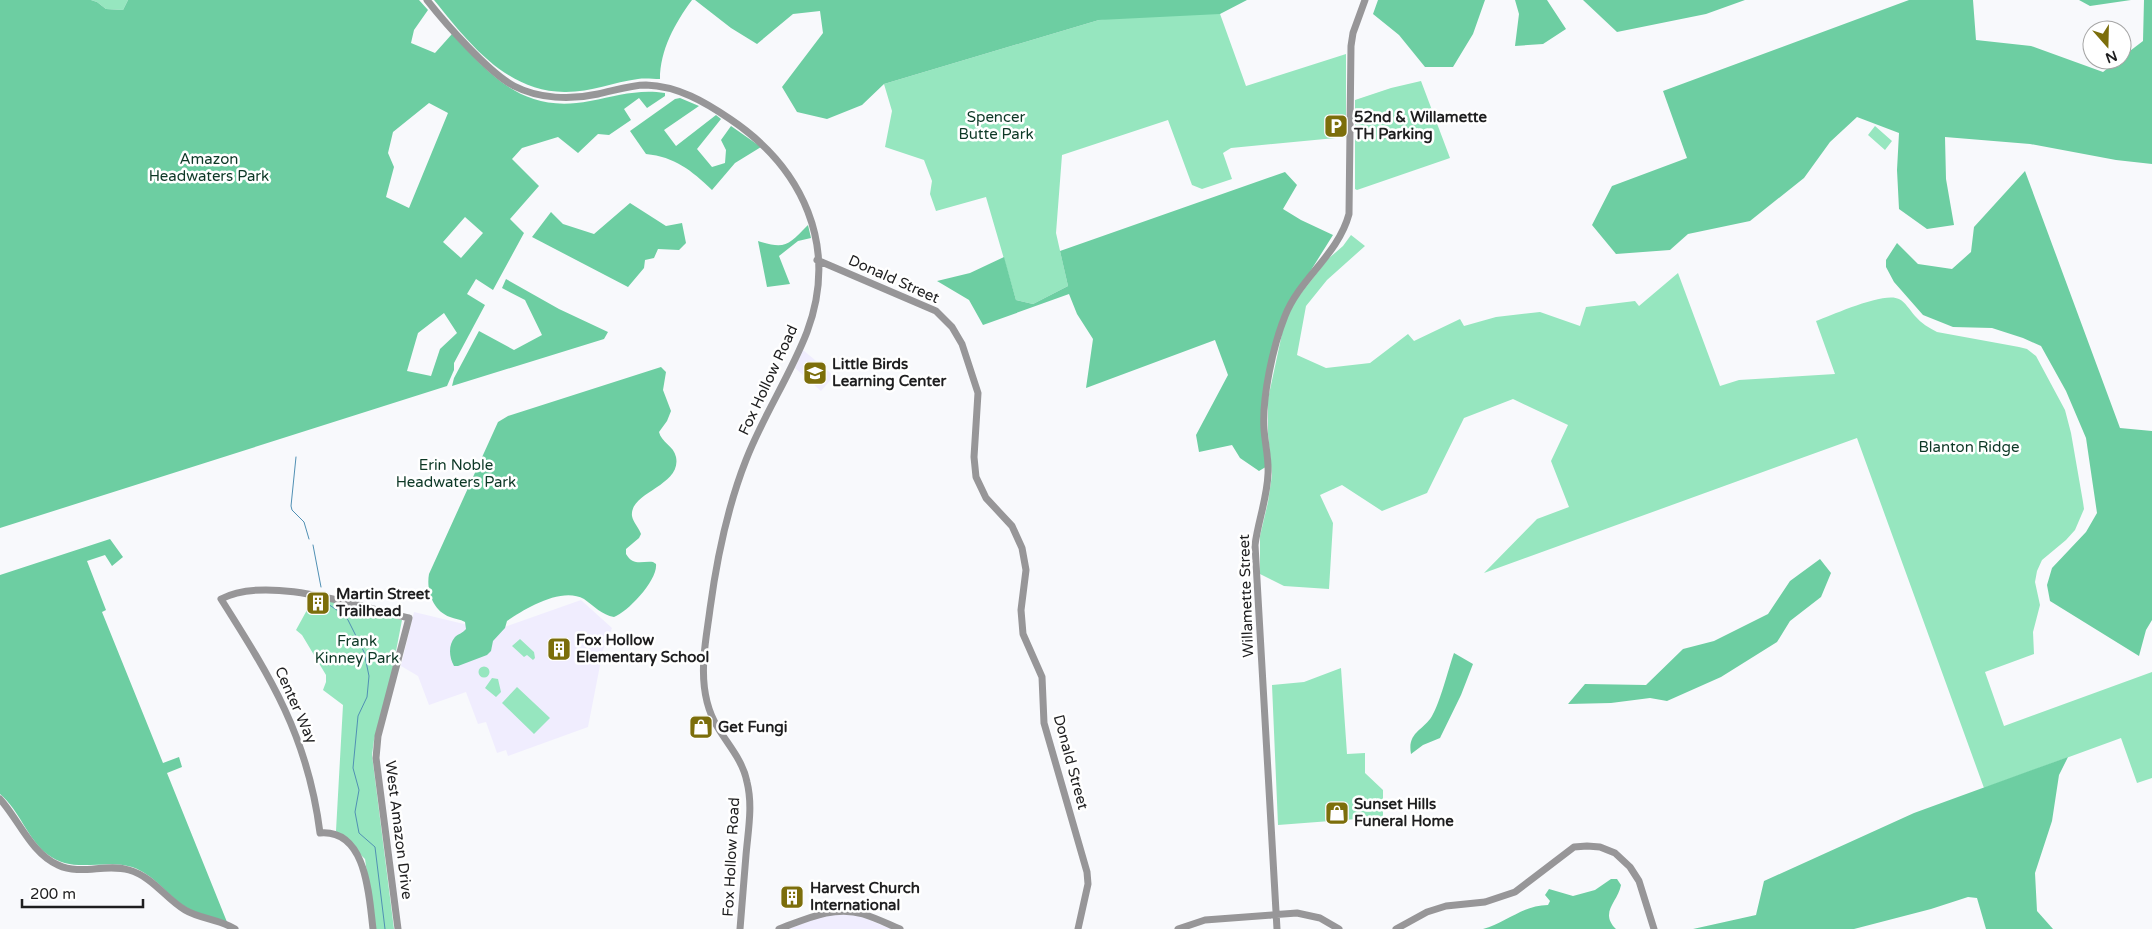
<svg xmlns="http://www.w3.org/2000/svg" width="2152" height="929" font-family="'Varela Round',sans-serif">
<rect width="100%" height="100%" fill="#f8f9fc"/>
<path fill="#f0edfe" d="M803,350L834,376L821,391L795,368Z
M581,600L612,628L603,650L588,727L508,756L506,750L497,753L486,722L478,724L466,692L429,705L418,676L401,666L414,612L493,631Z
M846,914L860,916L891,929H788L826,915Z"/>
<path fill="#96e6bf" d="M91,0H128L123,10L106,9L97,2Z
M1215,0L1246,86L1346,54V137L1231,148L1223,153L1232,179L1202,189L1192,185L1168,120L1062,155L1056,233L1068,286L1033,304L1016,300L986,197L936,211L930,194L932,181L924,160L885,147L892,111L884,84L1099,20Z
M1421,81L1450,158L1357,190L1355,189V100L1391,88Z
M1875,126L1892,141L1885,150L1868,135Z
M1351,235L1365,246L1327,280L1306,306L1297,355L1326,368L1370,363L1408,334L1414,341L1460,319L1464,326L1496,317L1540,312L1580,326L1586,307L1635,301L1639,306L1678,273L1720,386L1739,380L1835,374L1816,321C1832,315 1885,291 1899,299C1905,302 1910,310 1915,316C1921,323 1929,328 1937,332L2019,347L2027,349L2036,356L2065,410L2071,433L2083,502L2084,509L2075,530L2066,540L2042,560L2037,571L2035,582L2040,605L2033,632L2034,654L1985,672L2004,726L2152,672V778L2137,783L2121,738L1984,788L1857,438L1484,573L1537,519L1569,507L1551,461L1568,425L1513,399L1464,418L1427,493L1382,511L1342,485L1320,495L1333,523L1329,589L1284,586L1260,574V536L1268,502L1272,475L1268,434V399L1283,329L1289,311L1299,296L1328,259L1343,246Z
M307,595L402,620L392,672L374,740L372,755L394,929H375L365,859L336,831L343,705L323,690L326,682V675L302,635L296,630L307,610Z
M520,639L534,652L535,658L533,660L527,655L524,657L512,646Z
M478.5 672a5.5 5.5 0 1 1 11 0a5.5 5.5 0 1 1-11 0Z
M1341,668L1347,754L1365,753V773L1383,790V817L1278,825L1272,685L1304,682Z
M492,678L498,679L501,692L496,697L485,688Z
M517,687L550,718L534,734L502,703Z"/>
<path fill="#6dcea2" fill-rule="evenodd" d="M0,0H91L97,2L106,9L123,10L128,0H419L428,10L414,30L411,43L435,53L452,34C493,78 524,114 590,101C618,96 637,89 665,93V96L647,108L639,98L624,109L631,120L609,135L598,134L578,153L558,137L522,148L512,159L539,186L510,219L524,233L493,290L476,279L467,294L485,305L454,363V370L447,386L0,528ZM429,103L448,113L409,208L386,197L394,167L388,153L393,132ZM465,217L483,233L461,258L443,242ZM444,313L457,333L440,349L431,376L407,371L418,333Z
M434,0H692C675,23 660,50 660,79C653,79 645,78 638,79C614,82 591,92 566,92C507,93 468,42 434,0Z
M695,0H1247L1220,14L1099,20L884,84L862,105L827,119L797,112L782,87L823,33L820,11L793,14L757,44L731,28Z
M1378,0H1485L1473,34L1453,67H1425L1399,35L1373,14Z
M1515,0H1547L1566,29L1543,44L1515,46L1519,14Z
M1583,0H1745L1706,14L1617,32Z
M1909,0H1973L1976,40L2031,46L2103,72L2118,60H2122V57L2143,41L2144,0H2152V164L2116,160L2030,144L1945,137L1946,179L1954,225L1927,229L1899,209L1897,170L1899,133L1857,117L1830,142L1804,178L1750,221L1688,234L1670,250L1616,254L1592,225L1612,186L1687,158L1663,91Z
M2079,0H2131L2090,6Z
M680,98L699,106L664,130L676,146L716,115L721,119L697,149L712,167L725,163L726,150L721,140L731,126L761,147L735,163L712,190C691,170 675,157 646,154L630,131L675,99Z
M2025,171L2120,428L2152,431V620L2146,630L2139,656L2050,601L2047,585L2052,568L2086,532L2097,513L2086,438L2066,391L2041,346L2023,338L1992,328L1953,327L1923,315L1894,282L1886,267V260L1897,243L1918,264L1952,269L1971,252L1974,227Z
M1285,172L1297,185L1283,209L1301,220L1333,235L1291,302L1284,317L1265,398L1269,465L1259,471L1240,458L1232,445L1199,452L1196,435L1228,375L1215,340L1086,388L1093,339L1077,314L1069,294L983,325L969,300L937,281L970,273L1004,257L1016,300L1033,304L1068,286L1060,251Z
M630,203L666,226L682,223L686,243L679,250L658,249L654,258L645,260L644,268L628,287L532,237L551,212L563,224L594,234Z
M808,225L811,238L798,241L779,256L790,284L767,287L758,241C786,250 788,245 808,225Z
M506,279L559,309L608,332L604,339L452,386L454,378L479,331L514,350L542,335L525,300L502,288Z
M661,367L666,372L663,390L671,411L667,421L659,432C661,442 674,446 676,457C682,486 629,492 632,516C633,522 639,528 641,534L639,538L626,549V554C633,566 641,561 653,562L656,564C658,580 628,612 614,617C602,615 594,606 584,599C562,586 524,609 507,621L505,628L493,641L491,651L487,655L458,666H454C449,657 448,645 455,637C458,634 463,633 466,629L465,622C460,619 455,619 450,617C433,611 426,591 429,574L498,422L508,416Z
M110,539L123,557L112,566L105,555L87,561L106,610L102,612L163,763L179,757L182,767L167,773L227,922C213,917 196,914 184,906C165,893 155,875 132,867C104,858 73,875 47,854C27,838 20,811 0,794V575Z
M1820,559L1831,573L1821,597L1790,621L1777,642L1721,677L1667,701L1650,698L1611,703L1568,704L1585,684L1646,685L1683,649L1714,641L1768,614L1790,581Z
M1454,653L1473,664L1461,695L1440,738L1423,745L1411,754C1407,732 1423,731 1432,716C1440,703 1448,670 1454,653Z
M2068,757L2059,775L2052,821L2035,873L2037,911L2053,929H1986L1977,898L1968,897L1931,909L1854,929H1693L1756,915L1764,881L1914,813Z
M1611,879H1617L1621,885C1618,902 1599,912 1616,929H1483C1506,923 1523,905 1548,905L1550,901L1545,895L1549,889L1573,896L1595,890Z"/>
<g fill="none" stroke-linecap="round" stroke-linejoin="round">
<path stroke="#5090b4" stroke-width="1" d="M296,457L291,506L292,510L304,522L309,539
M313,545L321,587
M328,604L344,615L348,620L364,652L369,676L367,697L358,716L353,768L359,790L355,812L359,833L375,847L385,929"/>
<path stroke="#979698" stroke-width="7" d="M427,0C445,23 489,73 514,86C539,99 571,100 598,94C613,91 630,85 646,85C678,86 705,102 730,119C803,168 839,246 807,332C790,376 763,416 746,460C727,508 717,557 710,609C708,625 705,641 704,657C702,682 705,707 718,728C729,746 743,761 747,782C753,806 748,831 746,855C744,880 742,904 740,929
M817,260L936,311L952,327L962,344L978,393L974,457L976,477L986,498L1012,526L1022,548L1026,570L1021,610L1023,634L1042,677L1044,723L1087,872L1088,884L1078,929
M0,799C19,820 31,853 58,865C81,876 105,863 129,870C153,877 165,898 185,910C200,919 219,919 235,929
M373,929C369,897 367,829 320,833C308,737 271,678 221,599C268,574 359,607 409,618L378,736L376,758L398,929
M779,929C806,919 834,905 863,914C876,918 888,924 900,929
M1178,929L1205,920L1297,913L1320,918L1339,929
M1277,929L1255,545C1258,521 1267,499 1268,474C1269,459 1265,444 1264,429C1262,397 1273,346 1285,316C1300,278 1338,255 1349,214L1351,46L1353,33L1365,0
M1396,929L1427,912L1446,906L1485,902L1515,892L1574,847L1587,846L1600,847L1615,853L1630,867L1639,881L1654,929"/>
</g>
<defs>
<g id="parking-square" transform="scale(1.25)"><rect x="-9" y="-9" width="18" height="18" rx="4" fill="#7c6e0b" stroke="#fff"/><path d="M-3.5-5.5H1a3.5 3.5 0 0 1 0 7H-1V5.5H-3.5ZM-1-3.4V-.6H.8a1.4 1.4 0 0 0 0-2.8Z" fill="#fff"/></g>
<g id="school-square" transform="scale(1.25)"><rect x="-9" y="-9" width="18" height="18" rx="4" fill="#7c6e0b" stroke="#fff"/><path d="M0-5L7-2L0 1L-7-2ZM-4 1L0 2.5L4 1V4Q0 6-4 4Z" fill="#fff"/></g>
<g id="building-square" transform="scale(1.25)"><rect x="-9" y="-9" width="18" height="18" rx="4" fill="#7c6e0b" stroke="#fff"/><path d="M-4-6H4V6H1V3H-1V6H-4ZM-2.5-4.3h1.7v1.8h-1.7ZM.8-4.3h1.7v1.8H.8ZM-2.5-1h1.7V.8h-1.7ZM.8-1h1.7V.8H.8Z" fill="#fff"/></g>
<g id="shop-square" transform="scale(1.25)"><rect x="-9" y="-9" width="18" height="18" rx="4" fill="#7c6e0b" stroke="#fff"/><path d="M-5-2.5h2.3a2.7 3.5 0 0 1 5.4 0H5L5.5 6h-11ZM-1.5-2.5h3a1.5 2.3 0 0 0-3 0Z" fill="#fff"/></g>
</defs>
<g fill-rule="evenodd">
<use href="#parking-square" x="1336" y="126"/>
<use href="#school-square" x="815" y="373"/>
<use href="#building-square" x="318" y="603"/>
<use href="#building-square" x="559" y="649"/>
<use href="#shop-square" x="701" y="727"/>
<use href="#shop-square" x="1337" y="813"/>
<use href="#building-square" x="792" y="897"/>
</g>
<g text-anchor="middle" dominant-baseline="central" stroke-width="5" stroke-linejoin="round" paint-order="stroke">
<g font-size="15" fill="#0d3826" stroke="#fff">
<text x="996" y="117">Spencer<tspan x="996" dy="17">Butte Park</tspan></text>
<text x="209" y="159">Amazon<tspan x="209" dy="17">Headwaters Park</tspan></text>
<text x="1969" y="447">Blanton Ridge</text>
<text x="456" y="465">Erin Noble<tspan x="456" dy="17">Headwaters Park</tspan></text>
<text x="357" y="641">Frank<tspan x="357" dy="17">Kinney Park</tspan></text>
</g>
<g font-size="15" font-weight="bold" fill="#1e1e1f" stroke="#fff" text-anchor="start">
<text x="1354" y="117">52nd &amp; Willamette<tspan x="1354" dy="17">TH Parking</tspan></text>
<text x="832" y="364">Little Birds<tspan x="832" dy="17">Learning Center</tspan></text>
<text x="336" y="594">Martin Street<tspan x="336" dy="17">Trailhead</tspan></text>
<text x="576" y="640">Fox Hollow<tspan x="576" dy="17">Elementary School</tspan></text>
<text x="718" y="727">Get Fungi</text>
<text x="1354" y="804">Sunset Hills<tspan x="1354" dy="17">Funeral Home</tspan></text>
<text x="810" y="888">Harvest Church<tspan x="810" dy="17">International</tspan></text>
</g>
<g font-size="15" fill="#1e1e1f" stroke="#fff">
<text transform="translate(894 279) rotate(24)">Donald Street</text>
<text transform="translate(768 380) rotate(-65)">Fox Hollow Road</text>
<text transform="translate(1246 596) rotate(-92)">Willamette Street</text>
<text transform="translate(296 705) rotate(66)">Center Way</text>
<text transform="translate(1071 762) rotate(75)">Donald Street</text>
<text transform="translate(399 830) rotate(83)">West Amazon Drive</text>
<text transform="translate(731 857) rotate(-87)">Fox Hollow Road</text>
</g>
</g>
<g transform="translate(2107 45) rotate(160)"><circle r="24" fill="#ffffff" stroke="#a5a5a5"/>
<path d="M0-4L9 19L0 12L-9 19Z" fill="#7c6e0b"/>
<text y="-8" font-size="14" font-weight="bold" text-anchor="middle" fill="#1e1e1f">N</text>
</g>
<path d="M22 899v8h121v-8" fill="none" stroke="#1e1e1f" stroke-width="2.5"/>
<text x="30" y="899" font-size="15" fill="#1e1e1f" stroke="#ffffff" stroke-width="4" paint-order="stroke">200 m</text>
</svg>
